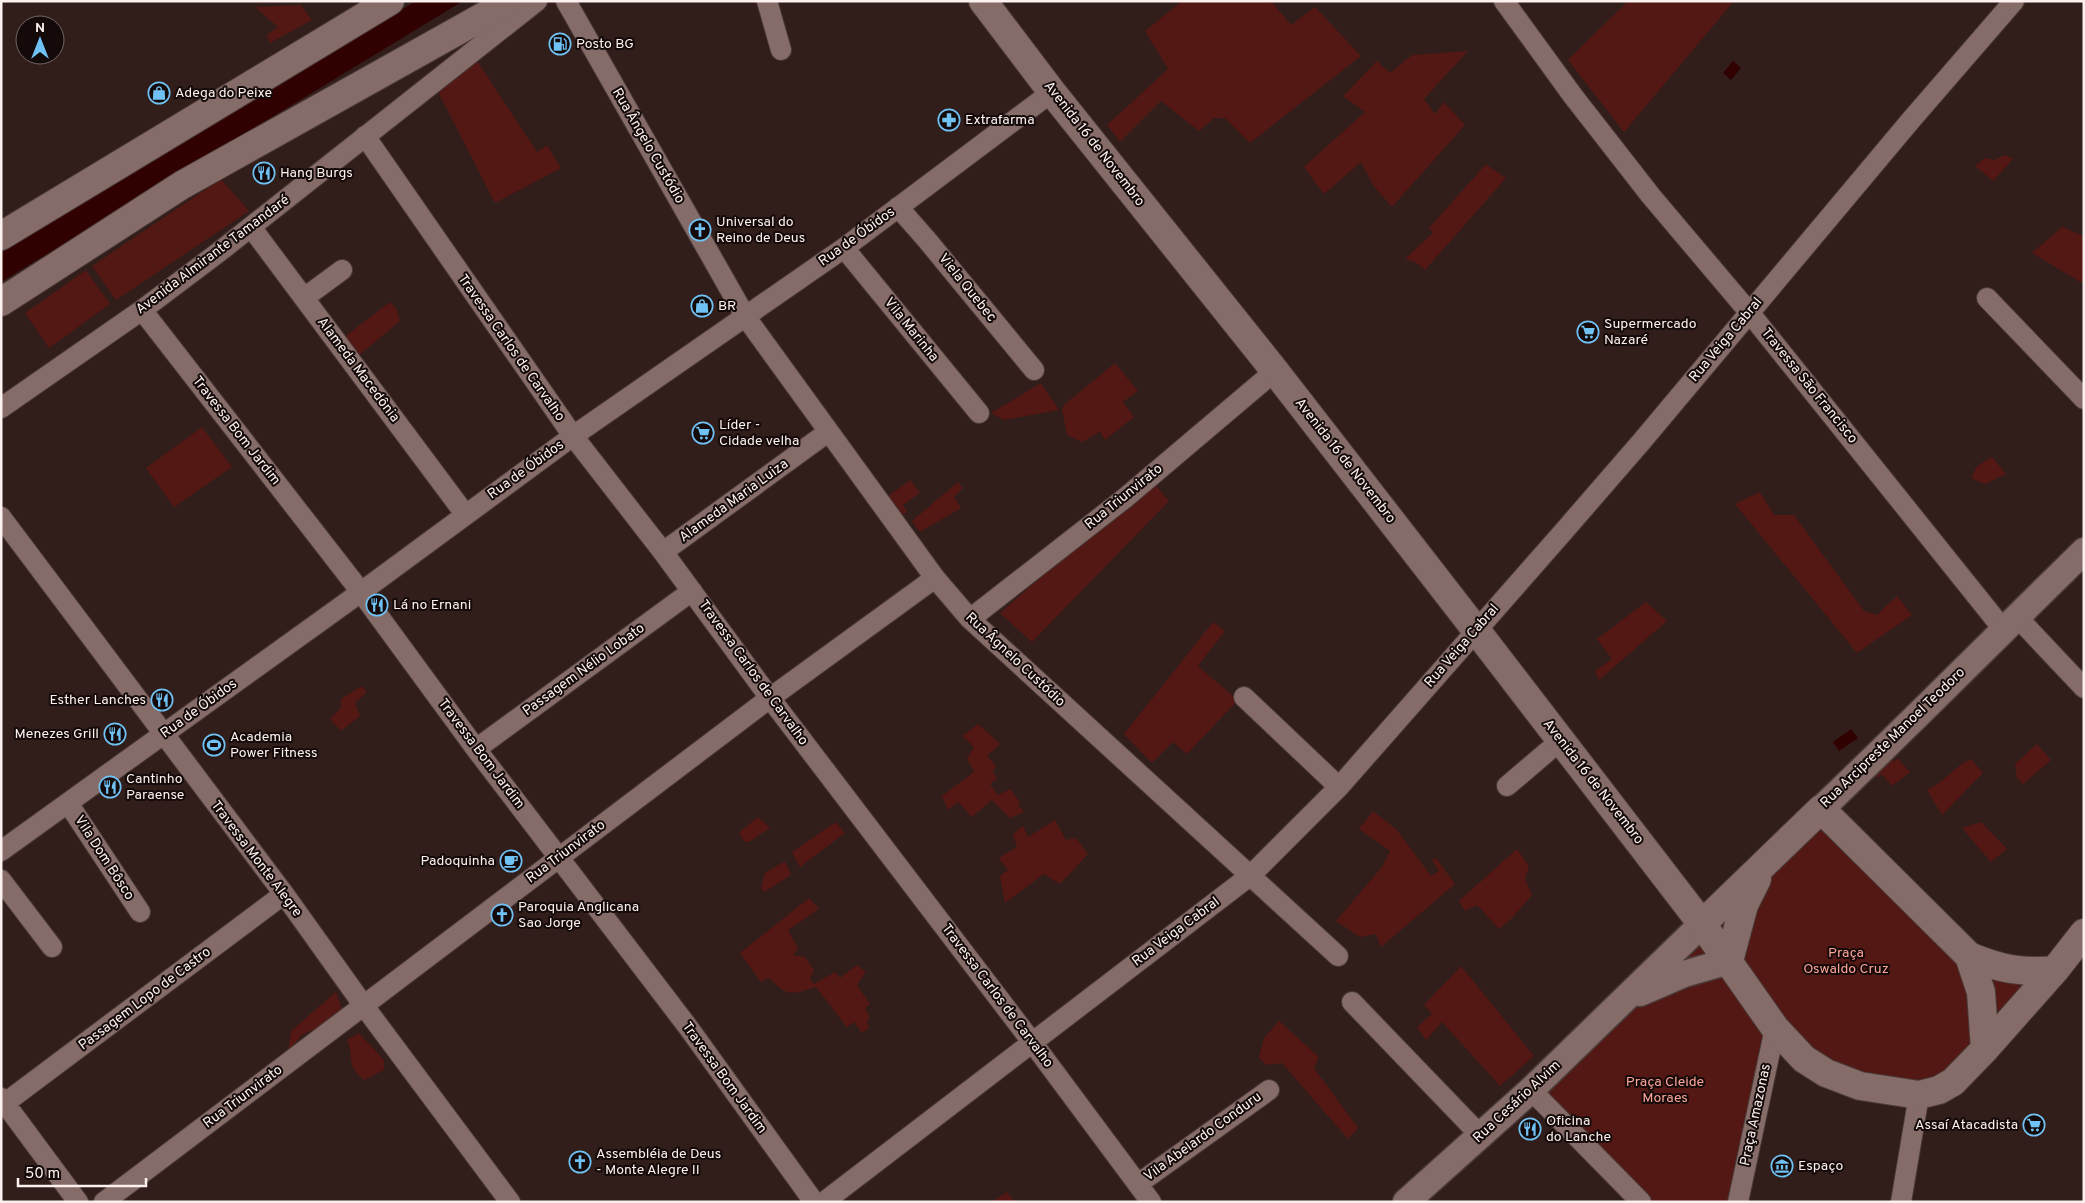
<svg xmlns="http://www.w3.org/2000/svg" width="2085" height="1203" font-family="Overpass,sans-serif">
<rect width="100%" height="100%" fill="#311d1a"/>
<path fill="#531814" d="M1182,1H1271L1291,25L1315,7L1361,56L1250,143L1225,118H1214L1199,131L1161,101L1120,142L1107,125L1168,69L1145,31Z
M1628,1H1734L1624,132L1568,60Z
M301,5L312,20L270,43L267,35L278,27L255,7Z
M1468,51L1424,99L1435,114L1444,102L1465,125L1392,207L1373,185L1361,162L1324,194L1304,167L1365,112L1343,96L1377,61L1390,73L1412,55Z
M472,53L537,152L547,145L561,168L495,203L435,86Z
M2005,155L2013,159L1993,181L1975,166L1985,158L1994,160Z
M1486,164L1506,178L1425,270L1415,262L1405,259L1433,233L1429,228Z
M221,179L249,211L116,300L92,266Z
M2062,227L2084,236V284L2032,253Z
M86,270L110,304L49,348L25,313Z
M390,302L396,308L400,321L358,356L343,338Z
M1115,363L1138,391L1123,402L1134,417L1105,440L1100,432L1082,442L1067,435L1062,409L1065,404Z
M1041,383L1059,410L1004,420L991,413Z
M202,427L232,467L174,507L146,468Z
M1992,457L2006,474L1985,484L1971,478L1977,466Z
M910,480L920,493L903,505L907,512L902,515L888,496Z
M1152,481L1169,501L1032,642L1000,613Z
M958,482L963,488L954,497L961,508L920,532L912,521Z
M1760,492L1774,515H1794L1864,611L1877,615L1897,596L1912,615L1857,653L1735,504Z
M1646,602L1667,621L1599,680L1595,671L1612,659L1597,639Z
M1213,622L1225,631L1198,666L1238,700L1187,754L1173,742L1152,763L1124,734Z
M362,686L367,692L355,703L360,716L341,731L330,719L341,708V699Z
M978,724L1000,744L987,756L996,766L993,771L997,779L990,784L998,795L1011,789L1020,803L1018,805L1024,812L1010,818L992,800L972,817L958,802L948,810L942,796L974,772L967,758L974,747L962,736Z
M2037,744L2051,760L2023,784L2017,778L2015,764Z
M1888,756L1894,762L1897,758L1910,772L1892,786L1882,774L1877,778L1872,771Z
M1971,759L1983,773L1942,815L1927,790C1945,782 1953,767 1971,759Z
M1373,811L1397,830L1431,876L1439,871L1432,860L1436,858L1455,884L1381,947L1376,934L1360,937L1336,921L1382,867L1390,851L1359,829Z
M1827,815L1968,958L2043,973L1949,1074L1921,1086L1831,1067L1781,1022L1737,962L1761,884Z
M758,817L770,828L749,842H745L739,833Z
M1055,820L1066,840L1076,838L1088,854L1060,884L1044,874L1005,903L1000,876L1008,870L999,858L1017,847L1013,834L1023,826L1028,837Z
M836,822L845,833L800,867L792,852Z
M1981,822L2007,849L1991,862L1962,828Z
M1517,849L1529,866L1525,879L1532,895L1512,918L1499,929L1477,905L1465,911L1459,901Z
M785,861L791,875L764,892L761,888L765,873Z
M809,898L819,909L788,930L798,948L793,955L805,957L814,970L810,978L814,984L835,972L840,978L857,965L866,972L857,985L870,1004L865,1008L870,1017L867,1021L869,1028L862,1033L854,1022L847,1027L816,987C791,995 788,997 769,978L761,982L740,953Z
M1699,926L1775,1028L1738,1202H1642L1531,1090Z
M1461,966L1534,1056L1500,1086L1442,1022L1426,1040L1417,1027L1432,1014L1424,1005Z
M336,992L342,1010L325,1024L302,1035L288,1052L291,1031Z
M1279,1021L1319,1057L1314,1068L1358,1128L1348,1139L1282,1063L1266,1065L1259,1057L1264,1038Z
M359,1033L384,1060V1070L364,1080C345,1065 355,1057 347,1040Z
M1007,1192L1015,1202H992Z"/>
<path fill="#310000" d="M416,1H463L1,282V253Z
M1733,61L1741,68L1731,80L1723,73Z
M1851,729L1858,738L1839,751L1833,742Z"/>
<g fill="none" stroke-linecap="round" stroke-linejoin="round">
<g stroke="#4a3a38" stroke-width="22">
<path id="minor" d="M566,1L745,316L935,578L970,619L1338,956
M767,1L781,50
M1504,1L1573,96L1651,196L1749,312L2003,629
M365,136L573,436L663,552L770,698L1032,1042L1151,1202
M898,207L927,240L1034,370
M251,227L465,514
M844,248L979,413
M304,298L342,270
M1987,298L2084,399
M142,310L361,592L476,749L688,1027L814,1202
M1,408L142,310L219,252L537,1
M1,517L284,894L364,1006L510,1202
M663,552L828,432
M2017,617L2084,688
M970,619L1125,498L1275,371
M1244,697L1339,787
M476,749L692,591
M1507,786L1561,740
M68,803L140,912
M1,851L361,592L573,436L844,248L1052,92
M1,880L52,947
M1352,1002L1481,1136
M1531,1090L1641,1202
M1,1098L78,1202
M5,1103L284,894
M1138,1184L1269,1090
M104,1202L770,698L935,578
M824,1202L1251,875L1339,787L1564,531L1642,441L1911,120L2014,1
M1738,1202L1775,1028
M1901,1202L1919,1095"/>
</g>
<g stroke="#4a3a38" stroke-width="29">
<path id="tertiary" d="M1821,809C1910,724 1996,637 2084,551
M1640,993L1684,974L1729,961
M1406,1202L1531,1090L1702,924"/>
</g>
<g stroke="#4a3a38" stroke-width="30">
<path id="secondary" d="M983,1L1052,92L1275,371L1476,630L1702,924L1775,1028L1804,1059L1826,1073L1860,1086L1919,1095L1939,1090L1953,1082L1985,1049L2055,970L2084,933
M1,236L390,1
M1,302L182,185L511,1
M1702,924L1821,809L1969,956C2000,969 2021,973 2055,970
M1969,956L1981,992L1985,1049
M1729,961L1744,905L1757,879"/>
</g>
<use href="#minor" stroke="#856c68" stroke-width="20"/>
<use href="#tertiary" stroke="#856c68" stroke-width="26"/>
<use href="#secondary" stroke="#856c68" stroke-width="28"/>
</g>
<defs>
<g id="fuel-ring" transform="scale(1.125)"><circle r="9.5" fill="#130a09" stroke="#70c1f4" stroke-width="1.5"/><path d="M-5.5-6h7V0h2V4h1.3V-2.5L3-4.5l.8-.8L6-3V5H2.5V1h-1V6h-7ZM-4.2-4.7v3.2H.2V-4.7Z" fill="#70c1f4"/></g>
<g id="shop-ring" transform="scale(1.125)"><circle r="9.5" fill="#130a09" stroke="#70c1f4" stroke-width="1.5"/><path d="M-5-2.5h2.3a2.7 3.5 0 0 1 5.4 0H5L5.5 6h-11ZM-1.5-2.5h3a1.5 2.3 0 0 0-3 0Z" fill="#70c1f4"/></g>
<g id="pharmacy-ring" transform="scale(1.125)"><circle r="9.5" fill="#130a09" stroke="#70c1f4" stroke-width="1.5"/><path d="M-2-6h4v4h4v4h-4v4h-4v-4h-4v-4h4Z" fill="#70c1f4"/></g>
<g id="restaurant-ring" transform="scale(1.125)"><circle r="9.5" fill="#130a09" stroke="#70c1f4" stroke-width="1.5"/><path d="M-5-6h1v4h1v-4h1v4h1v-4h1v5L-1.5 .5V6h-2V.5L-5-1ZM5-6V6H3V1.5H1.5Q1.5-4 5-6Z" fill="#70c1f4"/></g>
<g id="church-ring" transform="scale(1.125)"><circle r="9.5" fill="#130a09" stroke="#70c1f4" stroke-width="1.5"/><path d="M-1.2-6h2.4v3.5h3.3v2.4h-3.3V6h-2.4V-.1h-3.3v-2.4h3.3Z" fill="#70c1f4"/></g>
<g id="supermarket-ring" transform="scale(1.125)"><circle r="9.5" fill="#130a09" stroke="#70c1f4" stroke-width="1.5"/><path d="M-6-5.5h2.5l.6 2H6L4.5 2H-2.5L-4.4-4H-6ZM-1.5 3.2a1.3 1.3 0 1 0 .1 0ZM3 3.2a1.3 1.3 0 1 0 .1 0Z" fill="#70c1f4"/></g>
<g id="stadium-ring" transform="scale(1.125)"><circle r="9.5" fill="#130a09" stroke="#70c1f4" stroke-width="1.5"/><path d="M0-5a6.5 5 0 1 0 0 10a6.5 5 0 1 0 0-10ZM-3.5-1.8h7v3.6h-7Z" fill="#70c1f4"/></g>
<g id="cafe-ring" transform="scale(1.125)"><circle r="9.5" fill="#130a09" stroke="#70c1f4" stroke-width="1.5"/><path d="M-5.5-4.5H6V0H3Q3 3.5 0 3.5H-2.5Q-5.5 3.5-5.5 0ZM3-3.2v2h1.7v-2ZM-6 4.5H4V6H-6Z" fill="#70c1f4"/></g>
<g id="museum-ring" transform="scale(1.125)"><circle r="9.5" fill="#130a09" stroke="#70c1f4" stroke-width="1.5"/><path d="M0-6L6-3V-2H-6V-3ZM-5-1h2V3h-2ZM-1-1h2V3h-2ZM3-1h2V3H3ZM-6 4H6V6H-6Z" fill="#70c1f4"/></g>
</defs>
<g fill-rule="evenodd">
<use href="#fuel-ring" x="560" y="44"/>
<use href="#shop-ring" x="159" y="93"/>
<use href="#pharmacy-ring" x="949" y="120"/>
<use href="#restaurant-ring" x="264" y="173"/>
<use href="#church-ring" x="700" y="230"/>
<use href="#shop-ring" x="702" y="306"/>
<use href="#supermarket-ring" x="1588" y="332"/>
<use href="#supermarket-ring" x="703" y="433"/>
<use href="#restaurant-ring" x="377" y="605"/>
<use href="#restaurant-ring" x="162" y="700"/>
<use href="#restaurant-ring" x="115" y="734"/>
<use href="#stadium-ring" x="214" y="745"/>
<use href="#restaurant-ring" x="110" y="787"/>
<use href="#cafe-ring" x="511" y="861"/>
<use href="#church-ring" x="502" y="915"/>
<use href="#supermarket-ring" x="2034" y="1125"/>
<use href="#restaurant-ring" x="1530" y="1129"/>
<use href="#church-ring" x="580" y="1162"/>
<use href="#museum-ring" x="1782" y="1166"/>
</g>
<g text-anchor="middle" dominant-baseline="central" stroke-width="4" stroke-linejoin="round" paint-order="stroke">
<g font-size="14" fill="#fdf1ef" stroke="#130a09" text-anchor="start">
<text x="576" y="44">Posto BG</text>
<text x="175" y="93">Adega do Peixe</text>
<text x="965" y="120">Extrafarma</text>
<text x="280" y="173">Hang Burgs</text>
<text x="716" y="222">Universal do<tspan x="716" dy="16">Reino de Deus</tspan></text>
<text x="718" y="306">BR</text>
<text x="1604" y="324">Supermercado<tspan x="1604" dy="16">Nazaré</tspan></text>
<text x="719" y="425">Líder -<tspan x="719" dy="16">Cidade velha</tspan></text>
<text x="393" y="605">Lá no Ernani</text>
<text x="146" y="700" text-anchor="end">Esther Lanches</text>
<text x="99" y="734" text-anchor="end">Menezes Grill</text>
<text x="230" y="737">Academia<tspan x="230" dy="16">Power Fitness</tspan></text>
<text x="126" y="779">Cantinho<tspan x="126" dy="16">Paraense</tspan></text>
<text x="495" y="861" text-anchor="end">Padoquinha</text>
<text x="518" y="907">Paroquia Anglicana<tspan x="518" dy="16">Sao Jorge</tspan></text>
<text x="1546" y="1121">Oficina<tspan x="1546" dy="16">do Lanche</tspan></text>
<text x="2018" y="1125" text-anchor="end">Assaí Atacadista</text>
<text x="596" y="1154">Assembléia de Deus<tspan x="596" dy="16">- Monte Alegre II</tspan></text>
<text x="1798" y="1166">Espaço</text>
</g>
<g font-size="14" fill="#fdf1ef" stroke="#130a09">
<text transform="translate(1094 144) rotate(52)">Avenida 16 de Novembro</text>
<text transform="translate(648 146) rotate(60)">Rua Ângelo Custódio</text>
<text transform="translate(857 237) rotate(-36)">Rua de Óbidos</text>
<text transform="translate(213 255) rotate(-37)">Avenida Almirante Tamandaré</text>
<text transform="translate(967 288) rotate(51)">Viela Quebec</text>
<text transform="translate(911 330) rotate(51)">Vila Marinha</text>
<text transform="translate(1726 340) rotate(-50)">Rua Veiga Cabral</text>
<text transform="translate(511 348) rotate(55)">Travessa Carlos de Carvalho</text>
<text transform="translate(358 370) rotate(53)">Alameda Macedônia</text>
<text transform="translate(1809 386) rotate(51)">Travessa São Francisco</text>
<text transform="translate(236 431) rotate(52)">Travessa Bom Jardim</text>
<text transform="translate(1345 461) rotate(52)">Avenida 16 de Novembro</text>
<text transform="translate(526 470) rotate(-36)">Rua de Óbidos</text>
<text transform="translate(1124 497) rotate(-39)">Rua Triunvirato</text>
<text transform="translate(734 501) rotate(-36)">Alameda Maria Luiza</text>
<text transform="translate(1462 646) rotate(-49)">Rua Veiga Cabral</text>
<text transform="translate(1015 660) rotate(43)">Rua Âgnelo Custódio</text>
<text transform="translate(584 670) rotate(-36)">Passagem Nélio Lobato</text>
<text transform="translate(753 673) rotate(54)">Travessa Carlos de Carvalho</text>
<text transform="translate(199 709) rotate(-36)">Rua de Óbidos</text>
<text transform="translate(1893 738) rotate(-44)">Rua Arcipreste Manoel Teodoro</text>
<text transform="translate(481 754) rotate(53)">Travessa Bom Jardim</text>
<text transform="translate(1593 782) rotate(52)">Avenida 16 de Novembro</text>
<text transform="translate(566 852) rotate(-37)">Rua Triunvirato</text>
<text transform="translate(104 858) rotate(57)">Vila Dom Bôsco</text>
<text transform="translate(256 859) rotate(53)">Travessa Monte Alegre</text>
<text transform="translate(1176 932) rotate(-37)">Rua Veiga Cabral</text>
<text transform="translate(997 996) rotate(53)">Travessa Carlos de Carvalho</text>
<text transform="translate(145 999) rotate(-37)">Passagem Lopo de Castro</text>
<text transform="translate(724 1078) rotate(54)">Travessa Bom Jardim</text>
<text transform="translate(243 1097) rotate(-37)">Rua Triunvirato</text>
<text transform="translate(1517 1102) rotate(-43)">Rua Cesário Alvim</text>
<text transform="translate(1756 1115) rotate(-78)">Praça Amazonas</text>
<text transform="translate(1203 1137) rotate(-36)">Vila Abelardo Conduru</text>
</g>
<g font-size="14" fill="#fda498" stroke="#130a09">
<text x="1846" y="953">Praça<tspan x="1846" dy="16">Oswaldo Cruz</tspan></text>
<text x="1665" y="1082">Praça Cleide<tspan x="1665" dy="16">Moraes</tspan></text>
</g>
</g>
<rect width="2085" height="1203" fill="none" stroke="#fdf1ef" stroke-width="5"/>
<g transform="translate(40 40)"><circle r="24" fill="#130a09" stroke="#716665"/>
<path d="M0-4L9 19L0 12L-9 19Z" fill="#70c1f4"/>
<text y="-8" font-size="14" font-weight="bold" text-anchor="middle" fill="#fdf1ef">N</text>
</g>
<path d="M18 1178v8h128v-8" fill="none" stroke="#fdf1ef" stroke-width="2.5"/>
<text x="25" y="1178" font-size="15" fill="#fdf1ef" stroke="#130a09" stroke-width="4" paint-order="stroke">50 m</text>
</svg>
